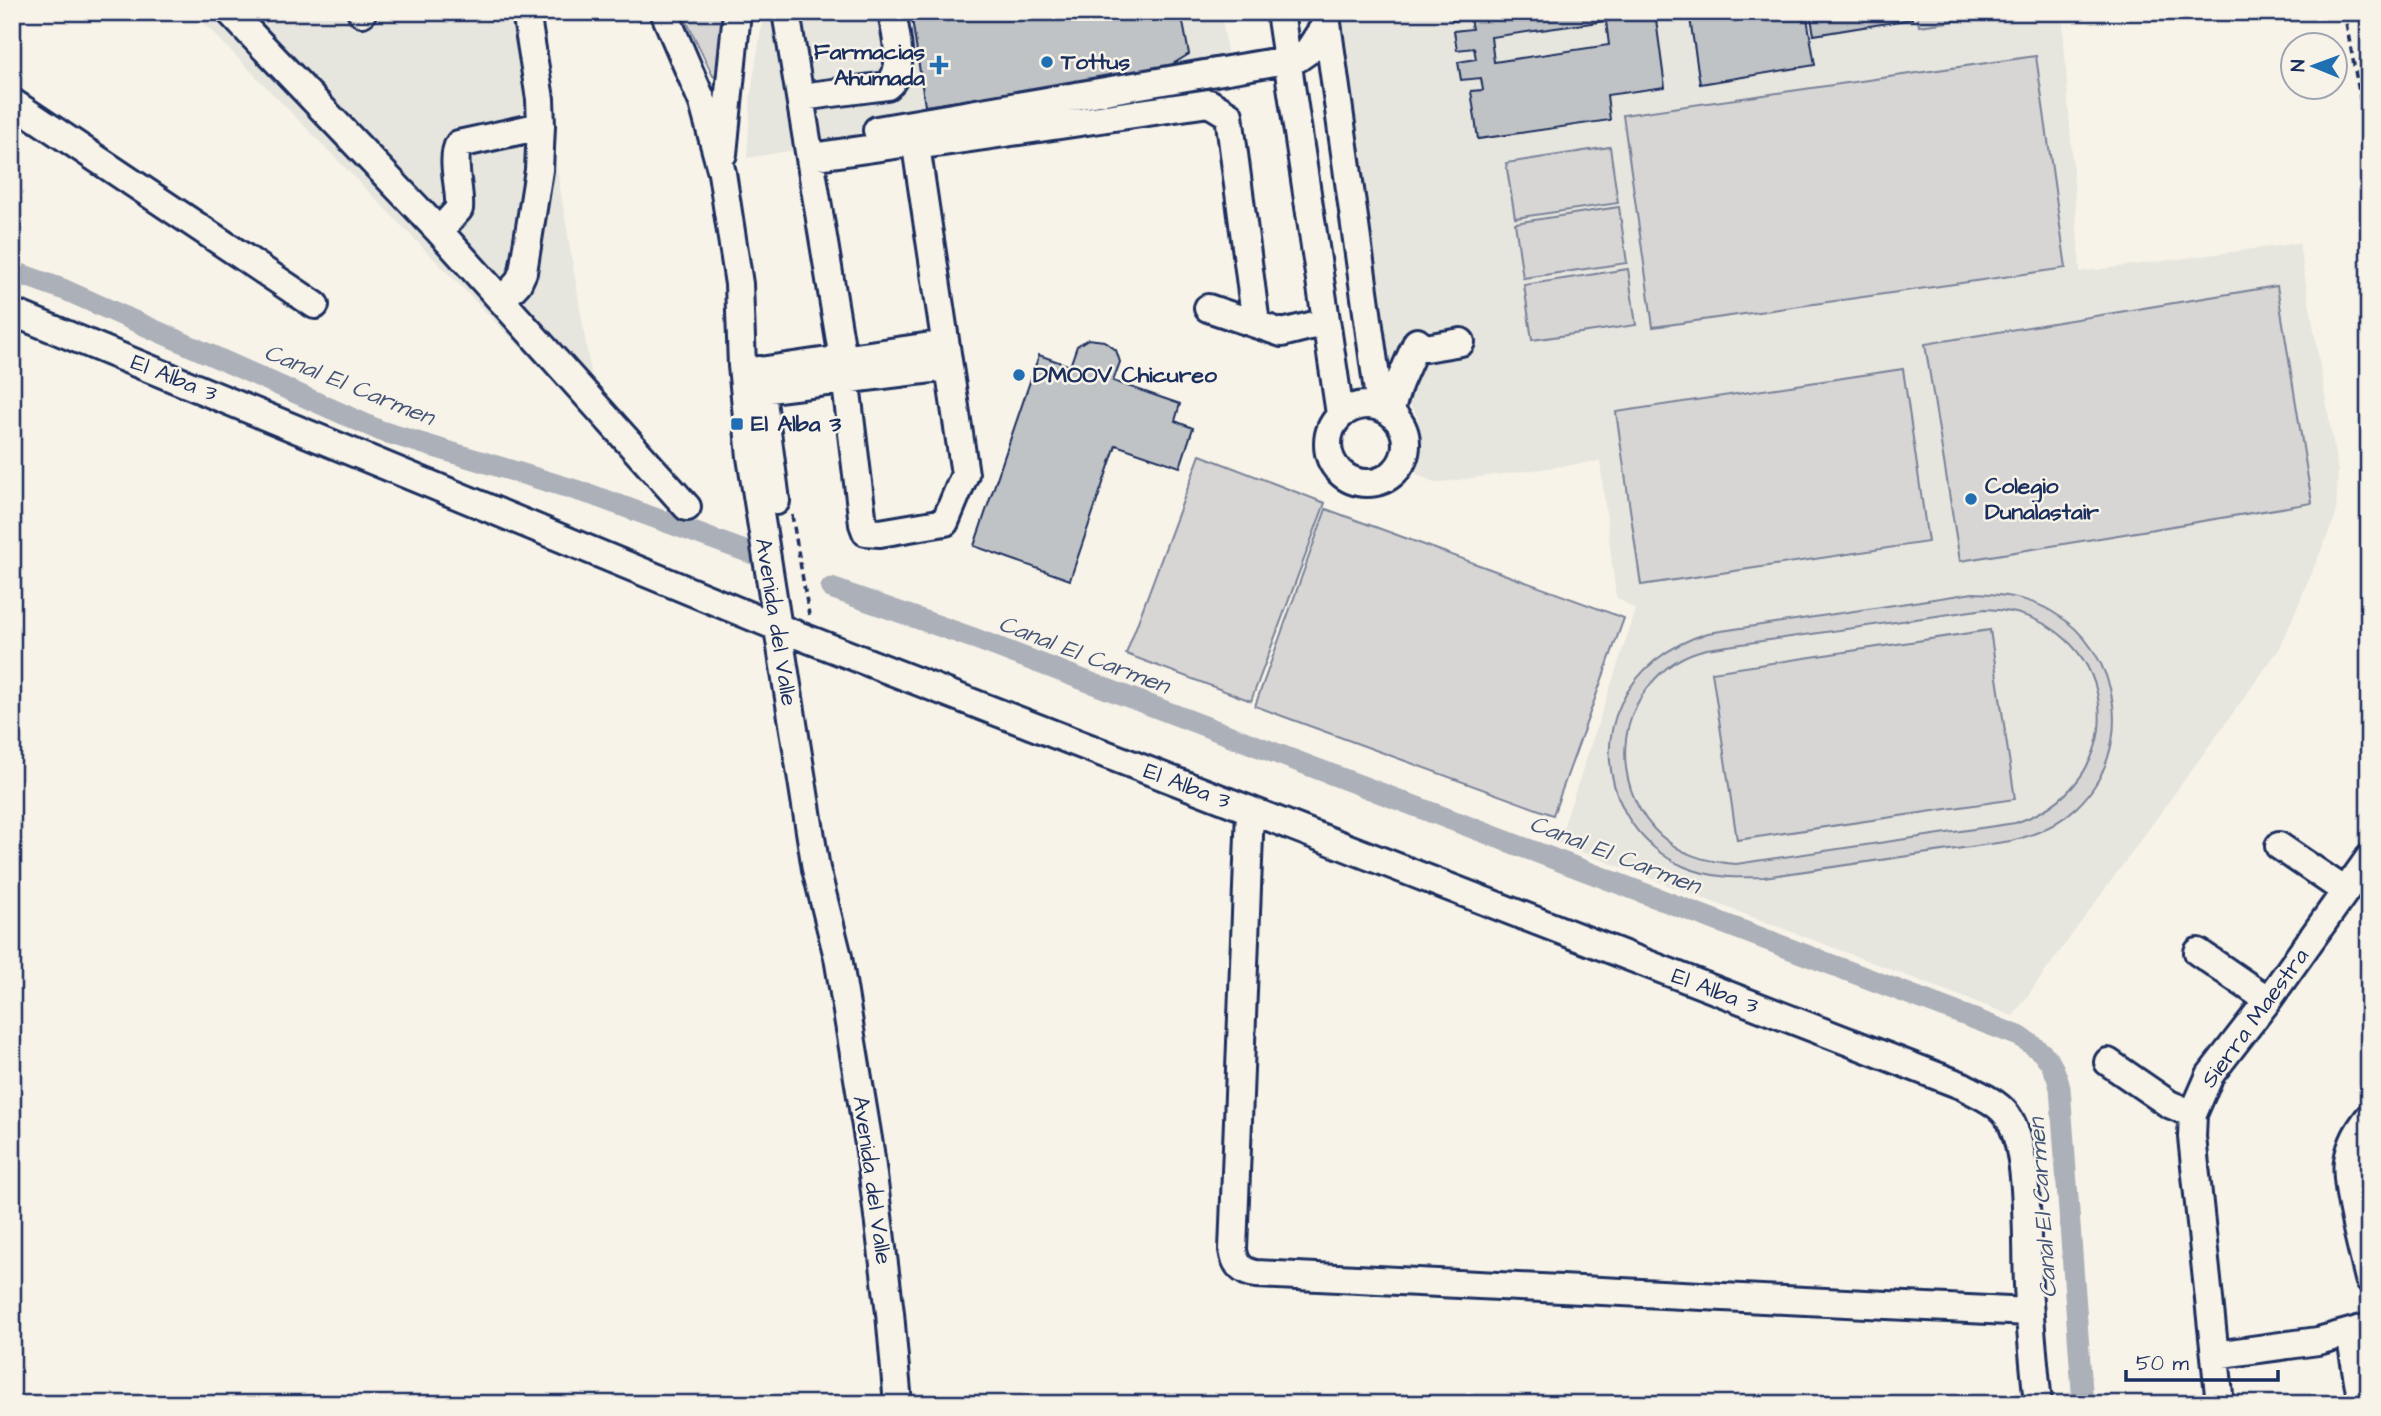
<svg xmlns="http://www.w3.org/2000/svg" width="2381" height="1416" font-family="'Architects Daughter',sans-serif">
<rect width="100%" height="100%" fill="#f7f3e8"/>
<filter id="ink" filterUnits="userSpaceOnUse"><feTurbulence type="fractalNoise" baseFrequency=".0143" numOctaves="2"/><feDisplacementMap in="SourceGraphic" scale="14" xChannelSelector="R" yChannelSelector="G"/><feConvolveMatrix kernelMatrix="1 2 1 2 8 2 1 2 1" color-interpolation-filters="sRGB"/></filter>
<g filter="url(#ink)">
<path fill="#e6e5de" d="M193,12H531L600,429Z
M764,12H1221L1231,78L747,158L751,93Z
M1333,12H2062L2080,272L2299,243L2338,471L2336,515L2280,648L2013,1016L1558,843L1636,610L1616,597L1600,461L1435,483L1416,473L1421,433L1417,415L1405,399L1384,394Z"/>
<path fill="#d7d6d4" stroke="#798299" stroke-width="2" fill-rule="evenodd" d="M682,12H729L722,74L717,78L713,76Z
M1917,12H1962L1963,20L1919,26Z
M2036,56L2066,268L1653,327L1623,115Z
M1610,147L1618,203L1515,218L1506,163Z
M1619,207L1627,263L1523,278L1515,223Z
M1628,269L1636,325L1532,340L1524,285Z
M2277,286L2312,503L1960,561L1925,344Z
M1903,369L1928,542L1641,585L1616,412Z
M1200,455L1325,503L1251,701L1126,654Z
M1326,509L1624,618L1553,815L1255,706Z
M1973,593C2000,594 2027,597 2051,611C2122,651 2136,750 2077,807C2058,825 2036,835 2011,841L1764,877C1737,878 1711,878 1685,867C1661,857 1639,837 1626,814C1584,737 1627,657 1708,633ZM1985,609C2120,613 2143,781 2015,823L1736,864C1712,862 1690,858 1670,843C1620,807 1610,733 1649,686C1664,667 1683,654 1707,649Z
M1990,630L2015,799L1737,840L1712,672Z
M2369,1132V1235L2357,1160Z"/>
<g fill="none" stroke-linecap="round" stroke-linejoin="round">
<path stroke="#acb0b9" stroke-width="21" d="M12,271L65,290L381,431L592,495L753,554
M831,588L976,639L2019,1036C2044,1052 2053,1059 2060,1088L2083,1404"/>
</g>
<path fill="#c0c3c5" stroke="#1b2f5e" stroke-width="2" fill-rule="evenodd" d="M911,12H1181L1189,54L1163,70L925,106Z
M1451,12H1655L1665,87L1607,95L1610,120L1478,139L1471,91L1483,90L1481,78L1461,80L1458,62L1476,59L1474,48L1457,50L1454,31L1472,29L1470,19L1452,21ZM1606,21L1609,45L1494,62L1491,37Z
M1689,12H1806L1815,65L1700,84Z
M1810,12H1911L1912,19L1814,35Z
M1088,339L1104,341L1116,350L1120,362L1113,381L1180,404L1175,421L1193,428L1180,467L1116,445L1070,580L974,546L1039,355L1070,366L1077,346Z"/>
<g fill="none" stroke-linecap="round" stroke-linejoin="round">
<g stroke="#1b2f5e" stroke-width="32">
<path id="minor" d="M230,12L439,231L687,507
M362,12V13
M664,12L703,103L722,173L739,284L742,366L751,457L816,869L838,957L870,1151L890,1313L898,1404
M786,12L843,359L863,524L866,532L880,533L945,522L965,474L916,146L909,143L811,157
M1280,12L1340,414
M1326,16L1380,406
M801,97L887,86C907,71 895,33 892,12
M12,102L315,305
M877,130L1298,58L1308,51L1327,22
M916,146L1209,103L1229,115L1256,324
M723,154L737,12
M439,231L459,209C461,191 450,159 459,144L541,126
M502,300L518,283L523,272L539,170L541,126L540,99L526,12
M1208,308L1282,333L1326,322
M12,312L777,627L1963,1086C1979,1095 2001,1103 2010,1120C2030,1156 2026,1242 2028,1285C2030,1325 2034,1364 2038,1404
M759,370L776,501
M759,371L945,344
M761,390L948,367
M1328 444a39 39 0 1 1 78 0a39 39 0 1 1-78 0Z
M1390,412L1399,383L1417,342L1425,348L1461,342
M1250,810L1233,1250C1235,1264 1242,1272 1256,1274L2029,1312
M2279,846L2345,891
M2198,952L2268,1000
M2108,1062L2169,1104L2193,1114
M2369,1117C2358,1131 2351,1143 2348,1161C2344,1184 2363,1253 2369,1279
M2350,1333L2362,1404
M2215,1355L2318,1341L2369,1327
M2220,1404L2192,1137L2193,1114L2210,1075L2268,1000L2369,858"/>
</g>
<path stroke="#1b2f5e" stroke-width="3.5" stroke-dasharray="7 5" stroke-linecap="butt" d="M2344,12L2369,145
M792,515L809,615"/>
<use href="#minor" stroke="#f7f3e8" stroke-width="26"/>
</g>
</g>
<g fill="#1f6fb2" stroke="#f7f3e8" stroke-width="2.5">
<circle cx="1047" cy="62" r="7"/>
<path d="M935.5 54.5h7v7h7v7h-7v7h-7v-7h-7v-7h7z"/>
<circle cx="1019" cy="375" r="7"/>
<rect x="730" y="417" width="14" height="14" rx="3.5"/>
<circle cx="1971" cy="499" r="7"/>
</g>
<g text-anchor="middle" dominant-baseline="central" stroke-width="5" stroke-linejoin="round" paint-order="stroke">
<g font-size="23" font-weight="bold" fill="#1b2f5e" stroke="#f7f3e8" text-anchor="start">
<text x="925" y="52" text-anchor="end">Farmacias<tspan x="925" dy="26">Ahumada</tspan></text>
<text x="1061" y="62">Tottus</text>
<text x="1033" y="375">DMOOV Chicureo</text>
<text x="751" y="424">El Alba 3</text>
<text x="1985" y="486">Colegio<tspan x="1985" dy="26">Dunalastair</tspan></text>
</g>
<g font-size="23" fill="#1b2f5e" stroke="#f7f3e8">
<text transform="translate(174 378) rotate(22)">El Alba 3</text>
<text transform="translate(776 622) rotate(81)">Avenida del Valle</text>
<text transform="translate(1187 786) rotate(21)">El Alba 3</text>
<text transform="translate(1715 991) rotate(21)">El Alba 3</text>
<text transform="translate(2255 1018) rotate(-54)">Sierra Maestra</text>
<text transform="translate(872 1180) rotate(82)">Avenida del Valle</text>
</g>
<g font-size="24" font-style="italic" fill="#465679" stroke="#f7f3e8">
<text transform="translate(349 385) rotate(22)">Canal El Carmen</text>
<text transform="translate(1084 655) rotate(21)">Canal El Carmen</text>
<text transform="translate(1615 855) rotate(21)">Canal El Carmen</text>
<text transform="translate(2043 1208) rotate(-94)">Canal El Carmen</text>
</g>
</g>
<rect width="2381" height="1416" fill="none" stroke="#f7f3e8" stroke-width="42"/>
<rect x="21" y="21" width="2339" height="1374" fill="none" stroke="#1b2f5e" stroke-width="2.5" filter="url(#ink)"/>
<g transform="translate(2314 66) rotate(271)"><circle r="33" fill="#f7f3e8" stroke="#9fa5b1" stroke-width="2"/>
<path d="M0-5L12 26L0 18L-12 26Z" fill="#1f6fb2"/>
<text y="-10" font-size="19" font-weight="bold" text-anchor="middle" fill="#1b2f5e">N</text>
</g>
<path d="M2126 1370v10h152v-10" fill="none" stroke="#1b2f5e" stroke-width="3.5"/>
<text x="2136" y="1370" font-size="21" fill="#1b2f5e" stroke="#f7f3e8" stroke-width="5" paint-order="stroke">50 m</text>
</svg>
